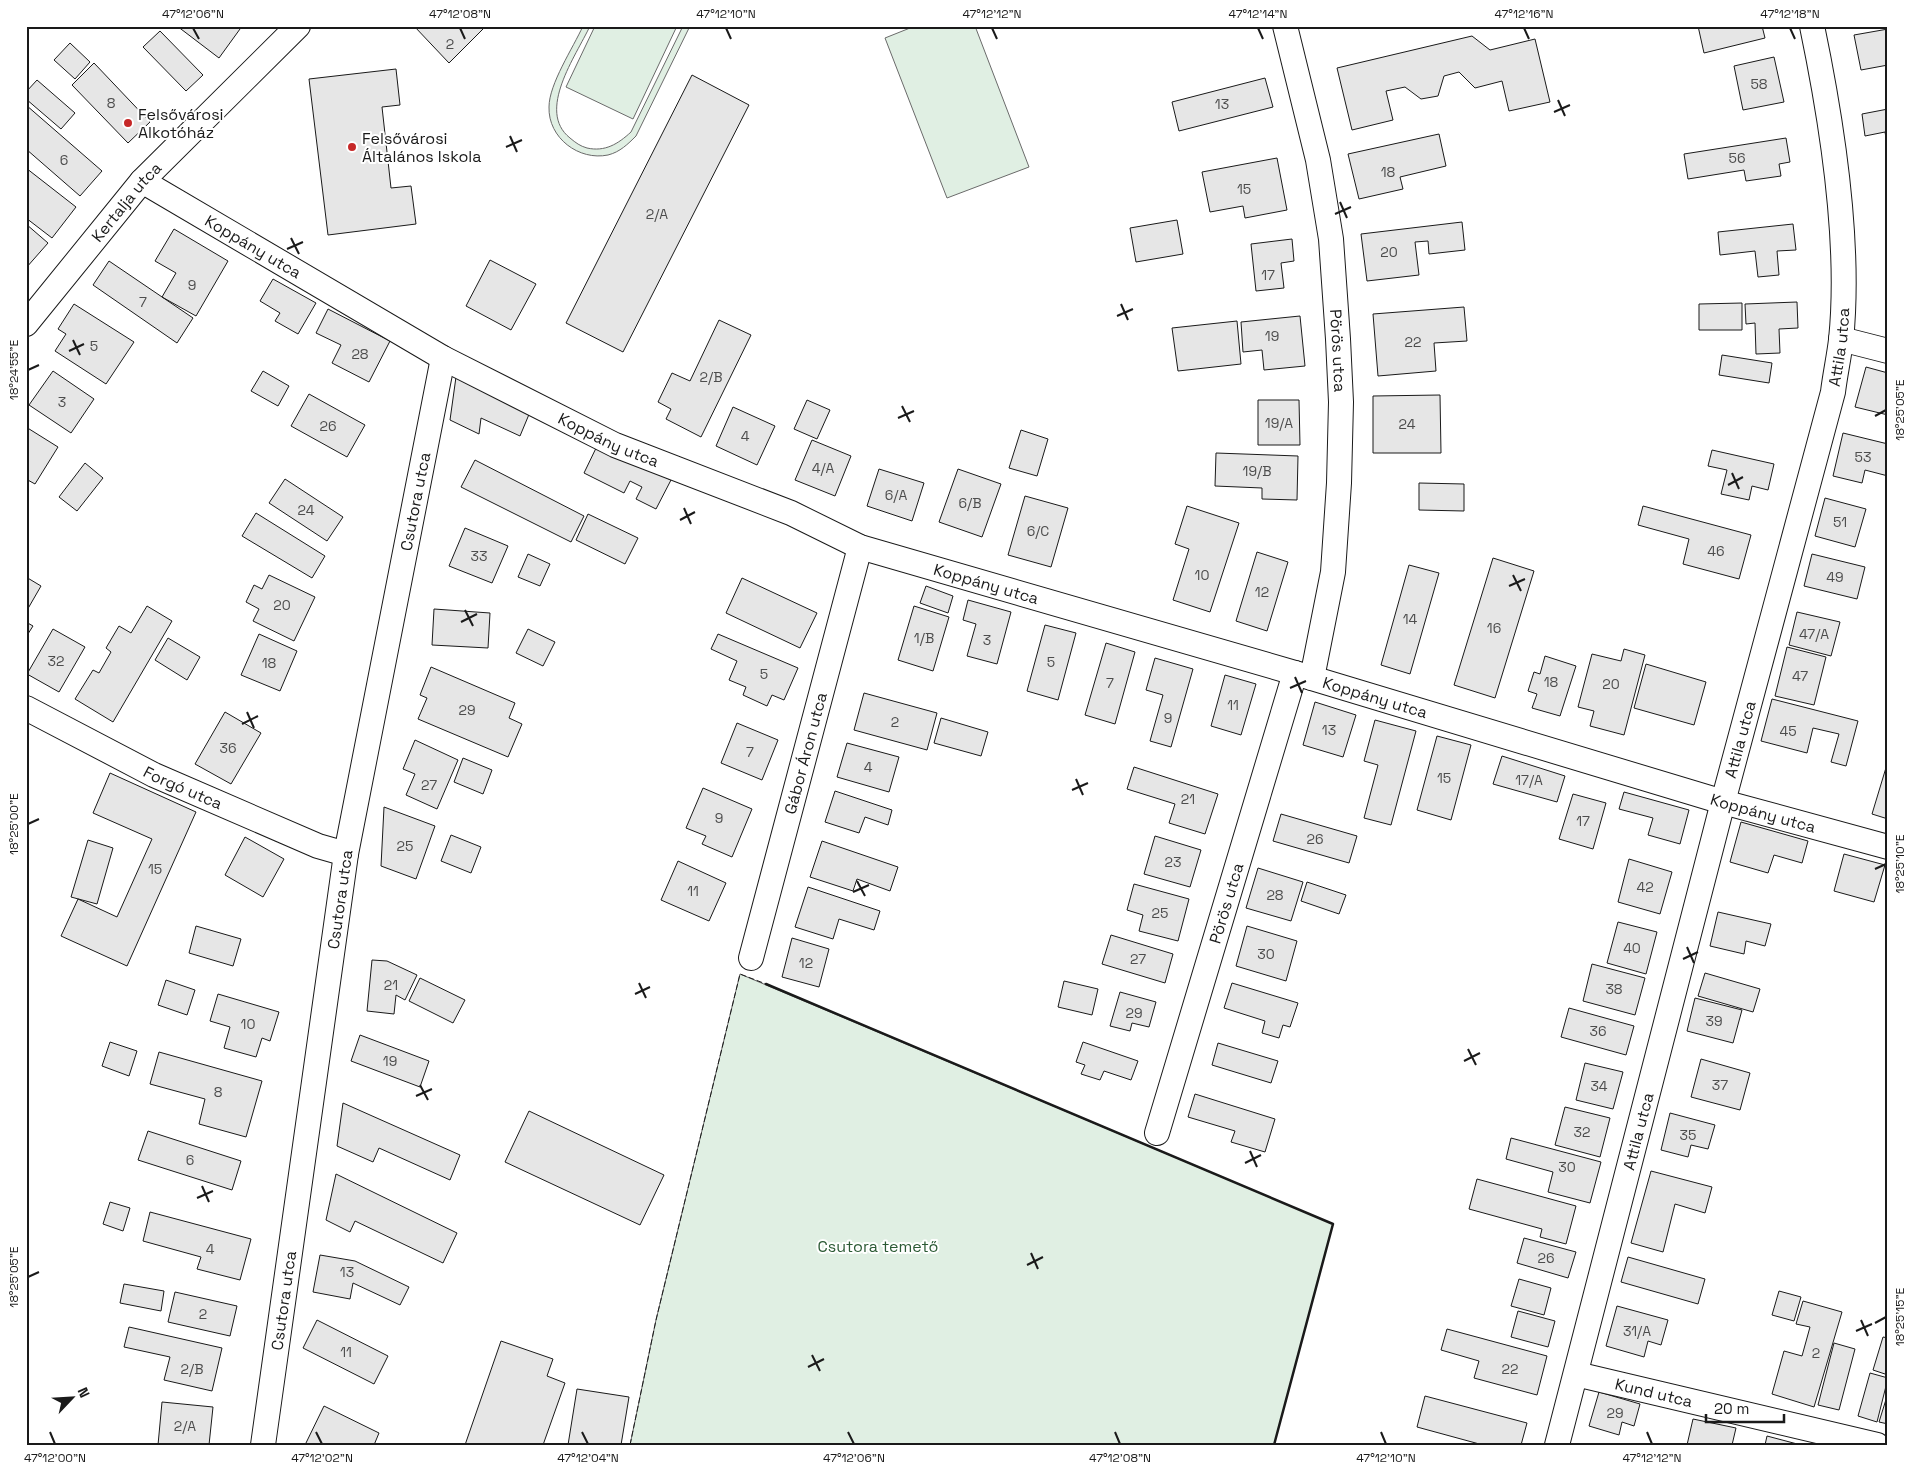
<svg xmlns="http://www.w3.org/2000/svg" width="1914" height="1471" font-family="'Space Grotesk',sans-serif">
<rect width="100%" height="100%" fill="#fff"/>
<path fill="#e0efe3" stroke="#6a6a6a" d="M583,26H590C576,56 536,111 570,138C576,143 580,146 587,148C605,152 618,144 631,132L683,26H690L636,136C628,144 620,152 608,155C579,161 548,138 549,107C549,84 573,48 583,26Z
M595,26H677L633,119L566,87Z
M915,26H975L1029,167L947,198L885,38Z
M740,974L1333,1224L1274,1445H630L656,1320Z"/>
<path fill="#e6e6e6" stroke="#1a1a1a" d="M177,26H237L240,29L219,58Z
M414,26H486L449,63Z
M1698,26H1762L1765,38L1704,53Z
M1888,29V65L1861,70L1854,35Z
M160,31L203,75L186,91L143,47Z
M1472,36L1490,50L1535,39L1550,102L1509,111L1502,81L1475,88L1459,72L1444,76L1438,96L1421,99L1405,87L1386,91L1393,120L1352,130L1337,68Z
M70,43L90,62L75,79L54,60Z
M1774,57L1784,102L1743,110L1734,66Z
M94,63L150,122L128,143L72,85Z
M396,69L400,105L382,107L391,188L411,186L416,224L328,235L309,79Z
M692,75L749,105L623,352L566,323Z
M1265,78L1273,107L1179,131L1172,102Z
M37,80L75,113L61,129L26,99V92Z
M26,105L102,171L80,196L26,149Z
M1888,109V149L1885,132L1865,136L1862,114Z
M1439,134L1446,166L1400,177L1403,189L1359,199L1348,154Z
M1786,138L1790,162L1779,164L1781,176L1746,181L1744,170L1688,179L1684,154Z
M1277,158L1287,210L1245,218L1243,206L1210,212L1202,172Z
M26,168L76,207L52,238L26,218L28,200L26,198Z
M1177,220L1183,254L1136,262L1130,228Z
M1462,222L1465,250L1429,254L1428,241L1415,242L1419,275L1367,281L1361,234Z
M26,224L48,243L26,268Z
M1793,224L1796,250L1777,251L1779,275L1758,277L1755,251L1720,255L1718,232Z
M174,229L228,261L196,316L162,297L176,273L155,261Z
M1292,239L1294,261L1281,263L1284,288L1256,291L1251,244Z
M490,260L536,284L511,330L466,306Z
M109,261L193,318L177,343L93,285Z
M273,279L316,303L298,334L275,321L280,313L260,301Z
M1797,302L1798,328L1779,329L1780,353L1756,354L1755,323L1746,324L1745,304Z
M1742,303V330H1699V304Z
M74,304L134,342L106,384L55,351L66,334L58,329Z
M1464,307L1467,341L1434,343L1436,371L1378,376L1373,314Z
M328,309L390,341L369,382L332,363L341,345L316,333Z
M1300,316L1305,366L1264,370L1262,350L1243,352L1241,322Z
M719,320L751,335L701,437L666,419L671,409L658,402L672,373L690,381Z
M1237,321L1241,364L1178,371L1172,328Z
M1722,355L1772,363L1769,383L1719,375Z
M1866,367L1888,373V415L1855,407Z
M53,371L94,399L71,433L29,405Z
M263,371L289,386L278,406L251,391Z
M456,377L530,412L520,436L481,418L479,434L450,420Z
M309,394L365,425L347,457L291,426Z
M1440,395L1441,453H1373V396Z
M807,400L830,410L817,439L794,429Z
M1258,400H1299L1300,445H1258Z
M733,407L775,426L757,465L716,446Z
M26,427L58,447L35,484L26,479Z
M1021,430L1048,439L1037,476L1009,468Z
M1843,433L1888,444V476L1865,470L1862,483L1833,476Z
M812,440L851,456L835,496L795,480Z
M598,444L671,480L656,509L636,499L642,487L630,481L624,493L584,473Z
M1712,450L1774,464L1768,490L1752,486L1749,500L1721,494L1727,470L1708,466Z
M1216,453L1298,456L1297,500L1262,499V488L1215,486Z
M475,460L584,516L571,542L461,487Z
M85,463L103,478L77,511L59,497Z
M879,469L924,483L912,521L867,506Z
M958,469L1001,484L982,537L939,522Z
M285,479L343,517L327,541L269,503Z
M1419,483L1464,484V511L1419,510Z
M1025,496L1068,508L1051,567L1008,555Z
M1825,498L1866,509L1855,547L1815,536Z
M1187,506L1239,523L1210,612L1173,600L1189,549L1175,544Z
M1643,506L1751,535L1739,579L1683,564L1689,539L1638,525Z
M256,513L325,556L312,578L242,536Z
M588,514L638,538L625,564L576,540Z
M465,528L508,546L492,583L449,566Z
M1257,552L1288,562L1267,631L1236,621Z
M528,554L550,564L540,586L518,577Z
M1812,554L1865,567L1857,599L1804,586Z
M1493,558L1534,571L1495,698L1454,685Z
M1409,565L1439,573L1410,674L1381,665Z
M269,575L315,597L294,641L253,621L259,609L246,602L254,585L262,589Z
M26,577L41,586L26,612Z
M742,578L817,613L800,648L726,613Z
M926,586L953,596L948,613L920,603Z
M968,600L1011,612L997,664L967,656L976,624L963,620Z
M147,606L172,621L113,722L75,699L93,670L99,673L111,652L106,648L119,626L131,633Z
M914,606L949,617L933,671L898,660Z
M434,609L490,613L488,648L432,645Z
M1797,612L1840,622L1831,656L1789,645Z
M26,622L33,626L26,637Z
M1045,625L1076,633L1058,700L1027,691Z
M53,629L85,647L59,692L27,674Z
M528,629L555,642L543,666L516,653Z
M259,634L297,651L280,691L241,675Z
M718,634L798,668L784,700L772,695L767,706L743,695L746,687L729,680L737,661L711,649Z
M168,638L200,657L187,680L155,660Z
M1106,643L1135,652L1115,724L1085,715Z
M1787,647L1826,657L1814,705L1775,696Z
M1624,649L1645,655L1624,735L1590,726L1594,711L1578,707L1592,654L1621,661Z
M1545,656L1576,666L1560,716L1532,708L1537,694L1528,691L1534,672L1540,674Z
M1155,658L1193,669L1171,747L1150,741L1163,695L1146,690Z
M1646,664L1706,682L1694,725L1634,708Z
M431,667L515,703L509,718L522,724L508,757L418,719L427,698L420,695Z
M1225,675L1256,684L1241,735L1211,726Z
M864,693L937,713L927,750L854,730Z
M1772,699L1858,721L1846,766L1831,762L1839,734L1813,728L1807,753L1761,741Z
M1315,702L1356,715L1343,757L1303,745Z
M225,712L261,733L231,784L195,764Z
M941,718L988,732L981,756L934,743Z
M1375,720L1416,731L1391,825L1364,818L1378,765L1364,761Z
M737,723L778,740L762,780L721,763Z
M1437,736L1471,745L1451,820L1417,810Z
M415,740L458,760L437,809L406,795L415,774L403,769Z
M847,743L899,757L889,792L837,777Z
M1502,756L1565,776L1557,802L1493,784Z
M463,758L492,770L483,794L454,782Z
M1888,761V819L1872,814Z
M1134,767L1218,794L1205,834L1169,823L1175,804L1127,789Z
M110,773L196,812L127,966L61,936L78,899L117,917L152,839L93,813Z
M703,788L752,809L732,857L702,844L706,836L686,828Z
M835,791L892,810L888,825L865,817L859,833L825,822Z
M1624,792L1689,810L1680,844L1648,835L1653,818L1619,809Z
M1573,794L1606,803L1593,849L1559,839Z
M384,807L435,826L416,879L381,866Z
M1281,814L1357,836L1349,863L1273,841Z
M1741,822L1808,841L1802,863L1774,855L1768,873L1730,862Z
M451,835L481,847L471,873L441,861Z
M1155,836L1201,850L1190,887L1144,874Z
M245,837L284,859L263,897L225,875Z
M88,840L113,848L97,904L71,897Z
M822,841L898,867L890,891L857,879L853,891L810,877Z
M1844,854L1885,865L1874,902L1834,891Z
M1629,859L1672,872L1660,914L1618,902Z
M678,861L726,883L709,921L661,900Z
M1258,868L1303,882L1291,921L1246,908Z
M1307,882L1346,895L1339,914L1301,901Z
M1134,884L1189,899L1178,941L1139,931L1143,915L1127,910Z
M808,887L880,911L874,930L839,919L833,939L795,927Z
M1718,912L1771,924L1765,946L1746,941L1744,954L1710,946Z
M1618,922L1657,932L1646,974L1607,963Z
M196,926L241,939L233,966L189,953Z
M1247,926L1297,941L1286,981L1236,966Z
M1111,935L1173,954L1165,983L1102,964Z
M792,938L829,949L819,987L782,977Z
M372,960L387,961L417,975L405,1000L396,995L394,1014L367,1011Z
M1592,964L1645,978L1635,1015L1583,1001Z
M1705,973L1760,989L1753,1012L1698,996Z
M420,978L465,1000L453,1023L409,1001Z
M166,980L195,990L187,1015L158,1005Z
M1064,981L1098,989L1092,1015L1058,1007Z
M1232,983L1298,1003L1290,1027L1283,1025L1279,1038L1262,1033L1265,1021L1224,1008Z
M1120,992L1156,1002L1149,1027L1132,1023L1130,1031L1110,1026Z
M218,994L279,1012L270,1041L262,1038L256,1057L224,1048L230,1027L210,1021Z
M1695,998L1742,1010L1733,1043L1687,1031Z
M1569,1008L1634,1026L1626,1055L1561,1037Z
M360,1035L429,1061L420,1087L351,1061Z
M110,1042L137,1051L129,1076L102,1066Z
M1083,1042L1138,1061L1131,1080L1104,1071L1100,1080L1081,1074L1085,1065L1076,1062Z
M1218,1043L1278,1061L1271,1083L1212,1065Z
M159,1052L262,1081L246,1137L199,1124L205,1099L150,1084Z
M1701,1059L1750,1073L1740,1110L1691,1097Z
M1585,1063L1623,1072L1613,1109L1576,1100Z
M1195,1094L1275,1119L1265,1152L1231,1142L1235,1131L1188,1117Z
M343,1103L460,1155L450,1180L379,1148L373,1162L337,1146Z
M1565,1107L1610,1118L1600,1157L1555,1145Z
M529,1111L664,1175L640,1225L505,1162Z
M1670,1113L1715,1125L1708,1149L1691,1145L1688,1157L1661,1150Z
M148,1131L241,1161L232,1190L138,1160Z
M1511,1138L1601,1162L1590,1203L1548,1192L1553,1172L1506,1159Z
M1651,1171L1712,1187L1705,1213L1675,1204L1663,1252L1631,1243Z
M336,1174L457,1233L443,1263L355,1221L350,1232L326,1220Z
M1477,1179L1576,1206L1566,1244L1540,1237L1542,1229L1469,1209Z
M110,1202L130,1208L123,1231L103,1224Z
M150,1212L251,1239L240,1280L197,1269L201,1257L143,1241Z
M1524,1238L1576,1252L1568,1278L1517,1263Z
M320,1255L355,1261L409,1287L400,1305L353,1283L350,1299L313,1292Z
M1628,1257L1705,1279L1698,1304L1621,1282Z
M1519,1279L1551,1288L1544,1315L1511,1306Z
M124,1284L164,1291L161,1311L120,1303Z
M1779,1291L1801,1297L1794,1321L1772,1315Z
M175,1292L237,1306L230,1336L168,1322Z
M1803,1301L1842,1312L1814,1407L1772,1394L1784,1351L1802,1356L1810,1327L1796,1324Z
M1617,1306L1668,1320L1661,1345L1648,1341L1644,1357L1606,1346Z
M1518,1311L1555,1321L1548,1347L1511,1337Z
M317,1320L388,1356L374,1384L303,1348Z
M129,1327L222,1348L212,1391L164,1380L170,1357L124,1347Z
M1447,1329L1547,1356L1537,1395L1474,1378L1479,1361L1441,1350Z
M1883,1337L1888,1338V1375L1873,1370Z
M501,1341L553,1359L547,1376L565,1383L543,1445H465Z
M1834,1343L1855,1349L1839,1410L1818,1405Z
M1870,1373L1888,1378L1877,1422L1858,1416Z
M577,1389L629,1397L621,1445H568Z
M1599,1392L1640,1404L1634,1426L1622,1422L1619,1435L1589,1426Z
M1888,1393V1424L1879,1422Z
M1425,1396L1527,1423L1521,1445H1483L1417,1427Z
M162,1402L213,1407L209,1445H158Z
M324,1406L379,1433L374,1445H305Z
M1693,1419L1736,1428L1732,1445H1687Z
M1767,1436L1801,1445H1765Z"/>
<g fill="none" stroke-linecap="round" stroke-linejoin="round">
<g stroke="#1a1a1a" stroke-width="26">
<g id="minor">
<path id="s1" d="M1285,26L1318,160L1331,239L1338,339L1341,402L1339,483L1333,572L1312,678"/>
<path id="s2" d="M142,181L443,358L615,445L791,513L860,547L1295,673L1723,802L1888,847"/>
<path id="s3" d="M26,324L142,181L298,26"/>
<path d="M1841,339L1888,351"/>
<path id="s4" d="M26,708L154,775L318,846L346,854"/>
<path id="s5" d="M751,958L860,547"/>
<path id="s6" d="M1157,1133L1295,673"/>
<path id="s7" d="M1576,1374L1877,1445"/>
<path id="s8" d="M263,1445L346,854L443,358"/>
<path id="s9" d="M1557,1445L1723,802L1833,392C1835,375 1839,357 1841,340C1851,242 1832,122 1812,26"/>
</g>
</g>
<use href="#minor" stroke="#fff" stroke-width="24"/>
<path stroke="#1a1a1a" stroke-width="1" stroke-dasharray="6 2.5" stroke-linecap="butt" d="M630,1445L656,1320L740,974L766,984"/>
<path stroke="#1a1a1a" stroke-width="2.5" d="M766,984L1333,1224L1274,1445"/>
</g>
<path fill="none" stroke="#1a1a1a" stroke-width="2" d="M193,28L199,39M460,28L465,39M726,28L731,39M992,28L997,39M1258,28L1263,39M1524,28L1529,39M1790,28L1795,39M1558,100L1565,116M1554,112L1570,105M510,136L517,152M506,147L522,140M1340,202L1347,218M1335,214L1351,207M291,238L299,254M287,249L303,242M1121,304L1128,320M1117,316L1133,309M73,340L80,355M69,351L84,344M28,370L39,365M902,406L910,422M1875,416L1886,410M898,418L914,411M1732,473L1739,489M1728,485L1743,477M684,508L691,524M680,520L695,512M1513,575L1521,591M1509,586L1525,579M465,610L473,626M461,622L477,614M1295,677L1302,693M1290,688L1306,681M247,712L254,728M242,724L258,716M1076,779L1083,795M1072,790L1088,783M28,824L39,819M1875,869L1886,864M857,881L865,896M853,892L869,885M1687,947L1694,963M1683,959L1698,952M639,983L646,998M635,994L650,987M1468,1049L1476,1065M1464,1061L1480,1053M420,1085L428,1100M416,1096L432,1089M1250,1151L1257,1167M1245,1163L1261,1155M202,1186L209,1202M197,1198L213,1191M1031,1253L1038,1269M1027,1265L1043,1257M28,1277L39,1272M1861,1320L1868,1336M1875,1323L1886,1317M1856,1331L1872,1324M812,1355L820,1371M808,1367L824,1359M50,1432L55,1444M316,1432L322,1444M582,1432L588,1444M848,1432L854,1444M1115,1432L1120,1444M1381,1432L1386,1444M1647,1432L1652,1444"/>
<g fill="#c62828" stroke="#fff" stroke-width="2">
<circle cx="128" cy="123" r="5"/>
<circle cx="352" cy="147" r="5"/>
</g>
<g text-anchor="middle" dominant-baseline="central" stroke-width="4" stroke-linejoin="round" paint-order="stroke">
<g font-size="14" fill="#4d4d4d">
<text x="450" y="44">2</text>
<text x="1759" y="84">58</text>
<text x="111" y="103">8</text>
<text x="1222" y="104">13</text>
<text x="1737" y="158">56</text>
<text x="64" y="160">6</text>
<text x="1388" y="172">18</text>
<text x="1244" y="189">15</text>
<text x="657" y="214">2/A</text>
<text x="1389" y="252">20</text>
<text x="1268" y="275">17</text>
<text x="192" y="285">9</text>
<text x="143" y="302">7</text>
<text x="1272" y="336">19</text>
<text x="1413" y="342">22</text>
<text x="94" y="346">5</text>
<text x="360" y="354">28</text>
<text x="711" y="377">2/B</text>
<text x="62" y="402">3</text>
<text x="1279" y="423">19/A</text>
<text x="1407" y="424">24</text>
<text x="328" y="426">26</text>
<text x="745" y="436">4</text>
<text x="1863" y="457">53</text>
<text x="823" y="468">4/A</text>
<text x="1257" y="471">19/B</text>
<text x="896" y="495">6/A</text>
<text x="970" y="503">6/B</text>
<text x="306" y="510">24</text>
<text x="1840" y="522">51</text>
<text x="1038" y="531">6/C</text>
<text x="1716" y="551">46</text>
<text x="479" y="556">33</text>
<text x="1202" y="575">10</text>
<text x="1835" y="577">49</text>
<text x="1262" y="592">12</text>
<text x="282" y="605">20</text>
<text x="1410" y="619">14</text>
<text x="1494" y="628">16</text>
<text x="1814" y="634">47/A</text>
<text x="924" y="638">1/B</text>
<text x="987" y="640">3</text>
<text x="56" y="661">32</text>
<text x="1051" y="662">5</text>
<text x="269" y="663">18</text>
<text x="764" y="674">5</text>
<text x="1800" y="676">47</text>
<text x="1551" y="682">18</text>
<text x="1110" y="683">7</text>
<text x="1611" y="684">20</text>
<text x="1233" y="705">11</text>
<text x="467" y="710">29</text>
<text x="1168" y="718">9</text>
<text x="895" y="722">2</text>
<text x="1329" y="730">13</text>
<text x="1788" y="731">45</text>
<text x="228" y="748">36</text>
<text x="750" y="752">7</text>
<text x="868" y="767">4</text>
<text x="1444" y="778">15</text>
<text x="1529" y="780">17/A</text>
<text x="429" y="785">27</text>
<text x="1188" y="799">21</text>
<text x="719" y="818">9</text>
<text x="1583" y="821">17</text>
<text x="1315" y="839">26</text>
<text x="405" y="846">25</text>
<text x="1173" y="862">23</text>
<text x="155" y="869">15</text>
<text x="1645" y="887">42</text>
<text x="693" y="891">11</text>
<text x="1275" y="895">28</text>
<text x="1160" y="913">25</text>
<text x="1632" y="948">40</text>
<text x="1266" y="954">30</text>
<text x="1138" y="959">27</text>
<text x="806" y="963">12</text>
<text x="391" y="985">21</text>
<text x="1614" y="989">38</text>
<text x="1134" y="1013">29</text>
<text x="1714" y="1021">39</text>
<text x="248" y="1024">10</text>
<text x="1598" y="1031">36</text>
<text x="390" y="1061">19</text>
<text x="1720" y="1085">37</text>
<text x="1599" y="1086">34</text>
<text x="218" y="1092">8</text>
<text x="1582" y="1132">32</text>
<text x="1688" y="1135">35</text>
<text x="190" y="1160">6</text>
<text x="1567" y="1167">30</text>
<text x="210" y="1249">4</text>
<text x="1546" y="1258">26</text>
<text x="347" y="1272">13</text>
<text x="203" y="1314">2</text>
<text x="1637" y="1331">31/A</text>
<text x="346" y="1352">11</text>
<text x="1816" y="1353">2</text>
<text x="192" y="1369">2/B</text>
<text x="1510" y="1369">22</text>
<text x="1615" y="1413">29</text>
<text x="185" y="1426">2/A</text>
</g>
<g font-size="16" fill="#1a1a1a" stroke="#fff" text-anchor="start">
<text x="138" y="114">Felsővárosi<tspan x="138" dy="18">Alkotóház</tspan></text>
<text x="362" y="138">Felsővárosi<tspan x="362" dy="18">Általános Iskola</tspan></text>
</g>
<g font-size="16" fill="#1a1a1a" stroke="#fff">
<text stroke="none"><textPath href="#s3" startOffset="158">Kertalja utca</textPath></text>
<text stroke="none"><textPath href="#s2" startOffset="129">Koppány utca</textPath></text>
<text stroke="none"><textPath href="#s9" startOffset="1134">Attila utca</textPath></text>
<text stroke="none"><textPath href="#s1" startOffset="330">Pörös utca</textPath></text>
<text stroke="none"><textPath href="#s2" startOffset="534">Koppány utca</textPath></text>
<text stroke="none"><textPath href="#s8" startOffset="956">Csutora utca</textPath></text>
<text stroke="none"><textPath href="#s2" startOffset="939">Koppány utca</textPath></text>
<text stroke="none"><textPath href="#s2" startOffset="1344">Koppány utca</textPath></text>
<text stroke="none"><textPath href="#s9" startOffset="729">Attila utca</textPath></text>
<text stroke="none"><textPath href="#s5" startOffset="212">Gábor Áron utca</textPath></text>
<text stroke="none"><textPath href="#s4" startOffset="176">Forgó utca</textPath></text>
<text stroke="none"><textPath href="#s2" startOffset="1749">Koppány utca</textPath></text>
<text stroke="none"><textPath href="#s8" startOffset="551">Csutora utca</textPath></text>
<text stroke="none"><textPath href="#s6" startOffset="240">Pörös utca</textPath></text>
<text stroke="none"><textPath href="#s9" startOffset="324">Attila utca</textPath></text>
<text stroke="none"><textPath href="#s8" startOffset="146">Csutora utca</textPath></text>
<text stroke="none"><textPath href="#s7" startOffset="80">Kund utca</textPath></text>
</g>
<g font-size="16" fill="#2b5a34" stroke="#fff">
<text x="878" y="1246">Csutora temető</text>
</g>
</g>
<rect width="1914" height="1471" fill="none" stroke="#ffffff" stroke-width="55"/>
<g transform="translate(72 1398) rotate(65)" stroke="#ffffff" stroke-width="4" paint-order="stroke">
<path d="M0-4L9 19L0 12L-9 19Z" fill="#1a1a1a"/>
<text y="-8" font-size="14" font-weight="bold" text-anchor="middle" fill="#1a1a1a">N</text>
</g>
<path d="M1706 1414v8h78v-8" fill="none" stroke="#1a1a1a" stroke-width="2.5"/>
<text x="1714" y="1414" font-size="15" fill="#1a1a1a" stroke="#ffffff" stroke-width="4" paint-order="stroke">20 m</text>
<rect x="28" y="28" width="1858" height="1416" fill="none" stroke="#1a1a1a" stroke-width="2"/>
<g font-size="12" text-anchor="middle" fill="#1a1a1a">
<text x="193" y="18">47°12'06"N</text>
<text x="460" y="18">47°12'08"N</text>
<text x="726" y="18">47°12'10"N</text>
<text x="992" y="18">47°12'12"N</text>
<text x="1258" y="18">47°12'14"N</text>
<text x="1524" y="18">47°12'16"N</text>
<text x="1790" y="18">47°12'18"N</text>
<text transform="translate(14 370) rotate(-90)" y="4">18°24'55"E</text>
<text transform="translate(1900 410) rotate(-90)" y="4">18°25'05"E</text>
<text transform="translate(14 824) rotate(-90)" y="4">18°25'00"E</text>
<text transform="translate(1900 864) rotate(-90)" y="4">18°25'10"E</text>
<text transform="translate(14 1277) rotate(-90)" y="4">18°25'05"E</text>
<text transform="translate(1900 1317) rotate(-90)" y="4">18°25'15"E</text>
<text x="55" y="1462">47°12'00"N</text>
<text x="322" y="1462">47°12'02"N</text>
<text x="588" y="1462">47°12'04"N</text>
<text x="854" y="1462">47°12'06"N</text>
<text x="1120" y="1462">47°12'08"N</text>
<text x="1386" y="1462">47°12'10"N</text>
<text x="1652" y="1462">47°12'12"N</text>
</g>
</svg>
